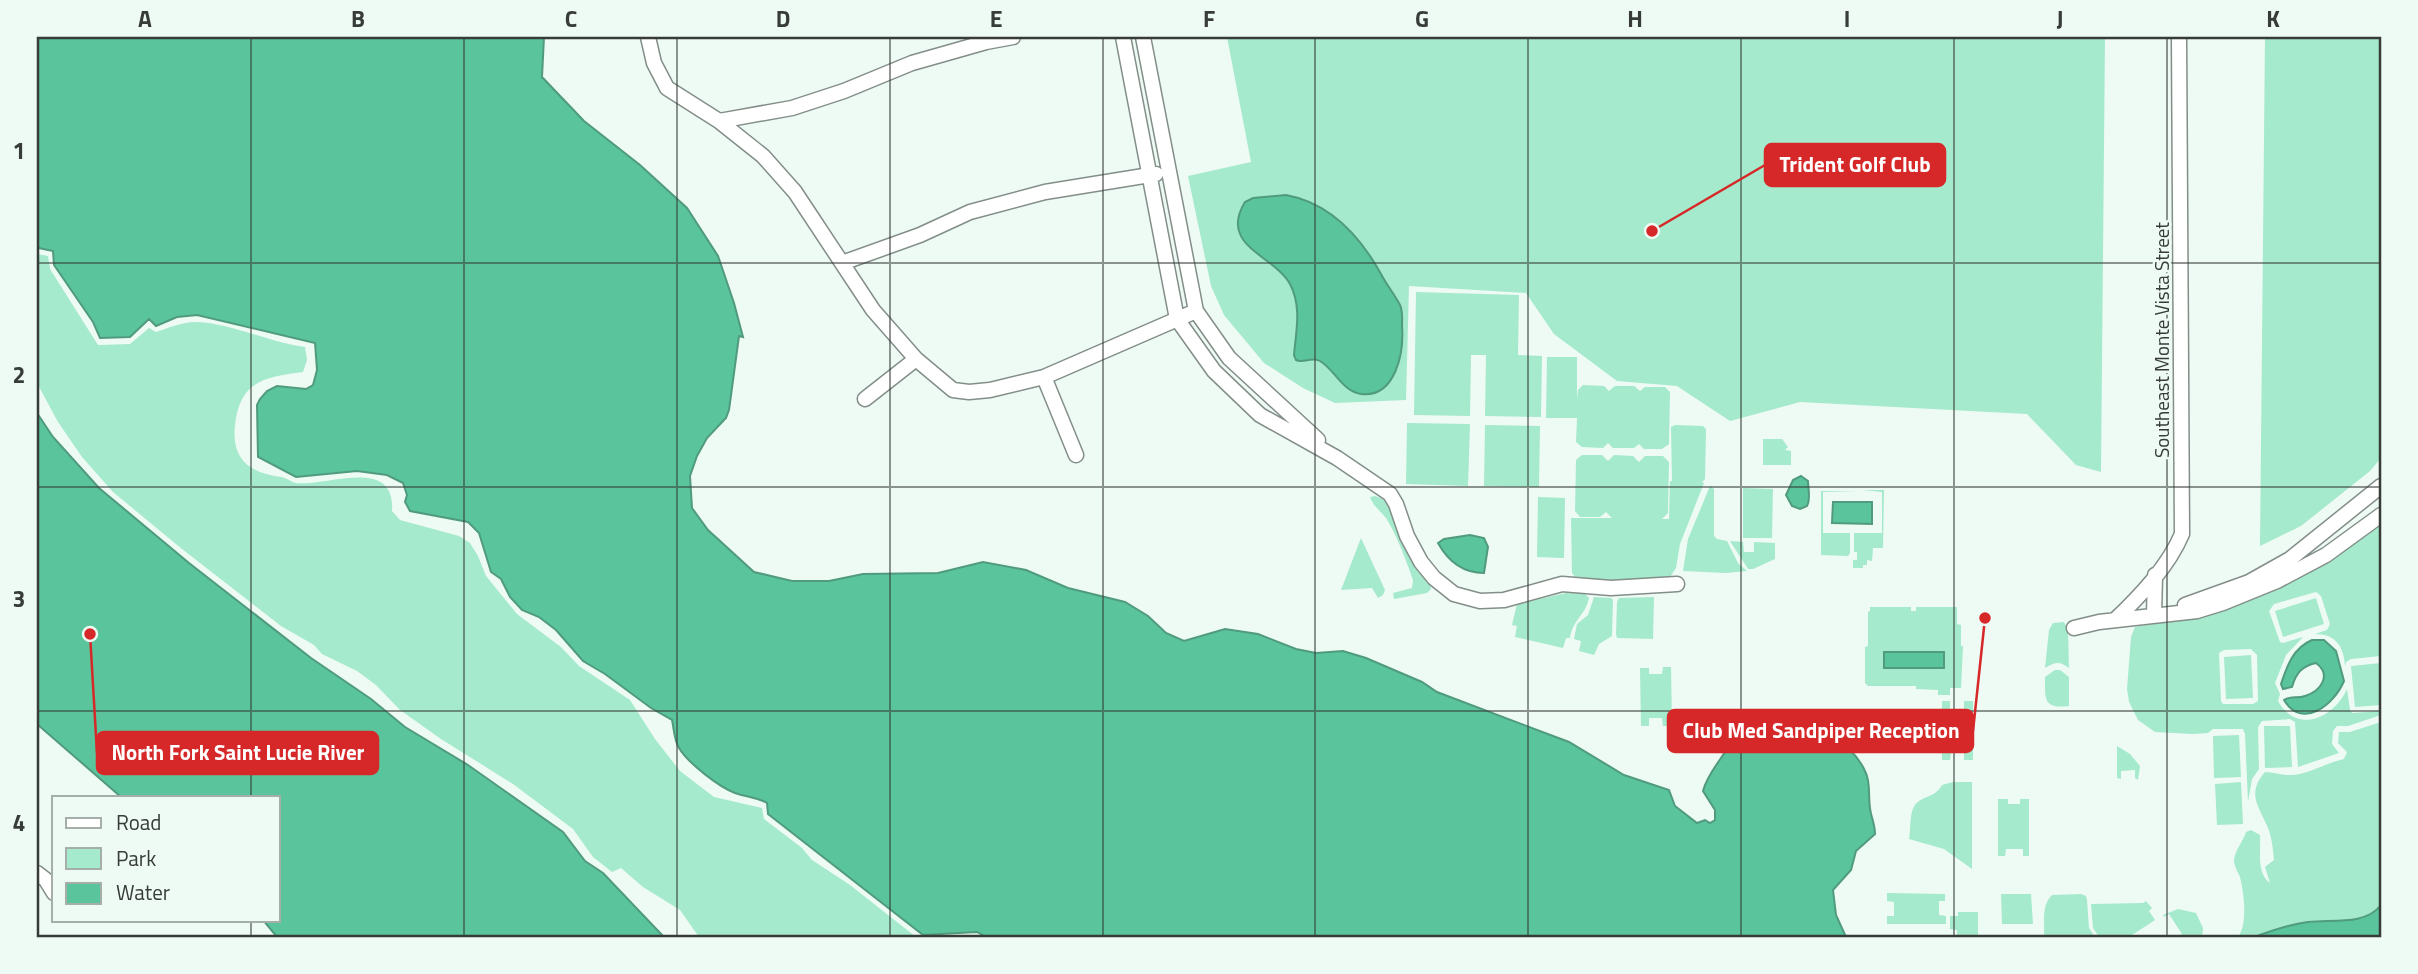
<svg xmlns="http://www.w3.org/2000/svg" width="2418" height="974" font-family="'Titillium Web',sans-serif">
<rect width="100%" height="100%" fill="#eefaf4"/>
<path fill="#a5eacc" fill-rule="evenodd" d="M1227,37H2105L2101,472L2076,465L2027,414L1800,402L1730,421L1677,386L1617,381L1554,334L1526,293L1409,286L1406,400L1335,403L1303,388L1264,363L1224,315L1211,286L1188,176L1251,162Z
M2265,37H2381V458L2370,471L2301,526L2260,546Z
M37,254L48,256L50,269L98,345L130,344L149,328L156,332C168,328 180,323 193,322C225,321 271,343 305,347L307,360L303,372C266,377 240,380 235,425C231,460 250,473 281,477C287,478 291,482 296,483C325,487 396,455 392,511L400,520L459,536L470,543L478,556L486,576L517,614L561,647L579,666L630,700L655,739L680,771L714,797L762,808L764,819L802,848L812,860L850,885L916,937H699L680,910L643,887L621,868L612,872L593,857L573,829L513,784L441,739L400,710L376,685L357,671L322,654L314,645L281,626L182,549L113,492L82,457L58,422L37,383Z
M1416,292L1519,295L1518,355L1542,356L1541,417L1485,416L1486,355H1471L1470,416L1414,415Z
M1547,357H1577V400L1578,390L1583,385L1604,386L1609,391L1615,386H1634L1640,391L1645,387H1665L1670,392L1669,444L1662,449H1644L1639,444L1634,448H1613L1608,443L1603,448L1582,447L1576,442L1577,418H1546Z
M1407,423L1470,424L1468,486L1406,484Z
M1485,425L1540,426L1539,487L1484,486Z
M1675,425L1703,426L1706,429L1705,479L1702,482L1704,483L1680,544L1676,568L1668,580L1620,583L1576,578L1572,573L1571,518H1612L1606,512L1600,517H1580L1575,511L1576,460L1582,455H1602L1608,461L1614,455L1633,456L1639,462L1645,456H1663L1669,462L1668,513L1662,519H1669L1670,481H1672L1671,427Z
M1763,439H1782L1788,447L1785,450L1791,451V465H1763Z
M1710,486L1714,489V536L1717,539L1727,541L1738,563L1747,571L1726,573L1683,571L1688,539Z
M1743,488L1773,489L1772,538H1743Z
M1863,490H1884L1883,548H1873L1872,561L1867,560V565H1863V568H1853V560H1857V552H1854V533H1882V492Z
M1821,491H1858L1823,492V533H1850V553L1848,556L1821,555Z
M1375,496C1396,501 1393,526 1402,542C1408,553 1431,580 1431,589L1427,593L1394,599L1393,593L1412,588L1413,580C1406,560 1399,541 1389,523C1384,513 1373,507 1370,497Z
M1538,497L1565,498L1564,558L1537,557Z
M2381,522V656L2351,659L2346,662L2345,666C2344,647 2336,634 2315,634L2327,630L2330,624L2321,596L2316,592L2274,604L2269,611L2280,642L2283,643L2303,637L2286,655L2275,683L2280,694L2278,701C2297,735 2334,718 2347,689L2350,710L2352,713L2381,711V715L2348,726H2337L2333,731L2332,744L2339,753L2298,767L2295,722L2290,719L2262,721L2258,727L2259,769L2252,779L2248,802L2245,734L2243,729H2213L2208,733L2193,734L2155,732L2138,720L2129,702L2127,689L2131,637L2135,627C2164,621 2196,620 2225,610C2282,590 2331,554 2381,522ZM2251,649L2257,655L2258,701L2253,704H2223L2221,701L2219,653L2224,650Z
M1361,538L1385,590L1383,595L1378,598L1372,588L1341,590Z
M1730,541L1743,542L1744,552H1754V542L1775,543V559L1753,569H1748Z
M1566,593L1585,594L1589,598C1585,616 1573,619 1570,638H1566L1563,648L1515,637L1517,626L1512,625L1517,604Z
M1594,597L1611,598L1613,600L1612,636L1599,644L1594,655L1579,651L1581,641L1574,639L1577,624L1588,615Z
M1654,597L1653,639L1617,638L1616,634L1617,602L1619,598Z
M2316,598L2324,624L2283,637L2275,611Z
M1870,607H1911V611H1916V607H1957V624L1961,625V646H1963L1961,688H1950V695H1938V690L1916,689V686H1868L1865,683V647L1868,646V612L1870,611Z
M2064,622L2068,630L2069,668C2059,661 2056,662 2045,668L2049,630L2053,623Z
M2251,655L2253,698L2226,699L2224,657Z
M2381,663V705L2355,707L2351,666Z
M1663,667H1671L1672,726H1663L1662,718H1649V726H1641L1640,668H1649V674H1662Z
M2055,670H2060L2069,677V706C2043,709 2045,699 2045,677Z
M1942,701H1950V710H1964V701H1973V760H1964V753H1951L1950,760H1942Z
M2381,722V905C2366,926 2331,920 2308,922C2284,925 2262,937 2238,937C2248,924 2244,893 2240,877C2238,872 2235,868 2234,862C2234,851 2243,842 2246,832L2251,830L2260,835C2261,851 2256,873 2270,883L2265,867L2274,860C2273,850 2272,838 2268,828C2259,806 2246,794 2265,772C2273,772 2280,775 2288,775C2306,776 2325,763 2344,759L2347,752L2338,743L2339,732H2350Z
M2264,726H2290L2292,767L2265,768Z
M2239,735L2241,777L2214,778L2213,736Z
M2117,746L2130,754L2140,766L2138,780L2135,778V770L2121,771V779L2117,778Z
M1953,782H1972V869L1944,849L1909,839C1911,829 1909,813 1915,805C1923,795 1935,798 1942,785Z
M2241,782L2243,824L2217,825L2215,784Z
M1998,799H2008V804H2020V799H2029V856H2023V849H2006L2005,856H1998Z
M1887,893L1945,894V901H1939V915L1946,916V924H1887V916H1894V902L1887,901Z
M2001,894H2031L2033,924H2002Z
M2081,894L2086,896L2087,900L2089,928L2095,937H2044C2045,922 2041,906 2052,895Z
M2146,901L2152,908L2149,911L2155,920L2129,937H2099L2093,928L2091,904L2143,903Z
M2178,909L2196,913L2203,928L2202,937H2178L2182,934L2169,914L2164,917L2163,915Z
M1958,912H1978V937H1957V930L1950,929V916H1958Z"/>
<path fill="#5ac49c" stroke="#509b7e" stroke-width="2" d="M37,37H544L542,77L584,121L640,165L687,208L718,256L734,303L743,337L739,336L729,410L726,418L707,438L697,456L690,476L692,508L708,530L754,572L792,581H829L863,574L938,573L983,562L1026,570L1068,588L1125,602L1148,616L1166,633L1184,641L1225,629L1258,634L1296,649L1316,653L1343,651L1366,658L1422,682L1437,692L1569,742L1624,775L1669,790L1675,806L1697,823L1705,820L1710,823L1715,820V810L1703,791C1706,779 1714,768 1721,758C1726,751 1731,742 1737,736C1762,712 1800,717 1827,733C1842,741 1858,755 1865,771C1871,782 1868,796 1870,808C1871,817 1875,824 1875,834L1856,851L1851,870L1833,890L1836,915L1846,937H986L977,932L923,935L768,814L767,803C757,797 746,797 735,793C719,787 688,763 679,748C674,740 674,729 672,720L651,708L605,674L583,661L556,630L539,617L522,610L510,597L501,579L491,572L479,533L468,522L410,511L405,502L407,495L403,483L387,475L357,471L296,477L258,457L257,405L260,399L267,391L277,386L306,389L313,385L317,370L315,343L197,315L177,317L156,326L149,319L130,337L100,338L93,322L54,265L53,251L39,248L37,245Z
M1286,195C1330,203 1360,236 1381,274C1386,284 1395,295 1400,305C1403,311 1402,320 1402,326C1404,352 1396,398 1361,394C1342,391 1335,370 1320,361C1311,356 1304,364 1296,360L1294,355C1296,331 1302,307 1290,284C1274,255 1218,246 1245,202L1253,198Z
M37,413L53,437L99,488L189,563L311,658L371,699L405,727L468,765L563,832L585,861L603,873L664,937H277L263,920H278V797H121L37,724Z
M1801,476L1808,481C1808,489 1811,499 1807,506L1800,509L1792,506L1786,495L1793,480Z
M1833,502H1872V524L1832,523Z
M1470,535L1484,538L1488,547L1484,573C1462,573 1448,561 1438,543L1444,539Z
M2312,640H2324L2336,651L2344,681C2334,705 2302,730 2284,700C2292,695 2296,699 2305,696C2321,691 2332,675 2316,663C2302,666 2296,673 2292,687L2283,689L2281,684C2287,666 2293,648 2312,640Z
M1884,652H1944V668H1884Z
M2381,905V937H2254C2270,931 2290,924 2308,922C2331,919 2365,926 2381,905Z"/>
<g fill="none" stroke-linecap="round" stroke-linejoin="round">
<g stroke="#838e89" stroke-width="17">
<path id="street" d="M648,37L654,63L667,88L719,121L763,156L795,192L873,310L916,359L953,390L969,392L990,390L1044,377L1196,311
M1123,37L1177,319L1214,371L1260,415L1337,458L1390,494L1396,504L1407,536L1421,562L1434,578L1454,594L1480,601L1504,600L1562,584L1611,588L1677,584
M1143,37L1196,311L1229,358L1318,440
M719,121L792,108L844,91L912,63L986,42L1013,37
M842,263L920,235L970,212L1045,192L1156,174
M1044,377L1076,455
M865,399L916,359
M2185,605L2249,582L2290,559L2381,486
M2154,615L2155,575
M2115,620C2140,596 2168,567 2182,534L2179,37
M2074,628L2099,622L2197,611L2223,603L2277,581L2326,555L2381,515
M37,873L46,880L54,893"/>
</g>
<use href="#street" stroke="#fff" stroke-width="14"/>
</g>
<path fill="none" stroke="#373c39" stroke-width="2" stroke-opacity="0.55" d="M251,37V797M464,37V937M677,37V937M890,37V937M1103,37V937M1315,37V937M1528,37V937M1741,37V937M1954,37V937M2167,37V937M37,263H2381M37,487H2381M37,711H2381M251,920V937"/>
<g text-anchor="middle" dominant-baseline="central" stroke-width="5" stroke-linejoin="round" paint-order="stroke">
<g font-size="19" fill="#373c39" stroke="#eefaf4">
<text transform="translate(2161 340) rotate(-90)">Southeast Monte Vista Street</text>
</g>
</g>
<path fill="none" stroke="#d62828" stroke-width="2.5" d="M1652 231L1765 165M1985 618L1973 731M90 634L97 753"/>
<g fill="#d62828" stroke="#eefaf4" stroke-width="2.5">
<circle cx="1652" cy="231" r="7"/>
<circle cx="1985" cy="618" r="7"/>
<circle cx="90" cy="634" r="7"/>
</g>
<g fill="#d62828" stroke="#d62828" stroke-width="2.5">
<rect x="1765" y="144" width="180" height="42" rx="7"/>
<rect x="1668" y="710" width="305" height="42" rx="7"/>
<rect x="97" y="732" width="281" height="42" rx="7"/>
</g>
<g font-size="21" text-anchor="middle" font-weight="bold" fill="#fff">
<text x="1855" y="172">Trident Golf Club</text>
<text x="1821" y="738">Club Med Sandpiper Reception</text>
<text x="238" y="760">North Fork Saint Lucie River</text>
</g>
<rect width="2418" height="974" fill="none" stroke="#eefaf4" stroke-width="77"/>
<rect x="52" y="796" width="228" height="126" fill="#eefaf4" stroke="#a5aea9" stroke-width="2"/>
<rect x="66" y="818" width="35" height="10" fill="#ffffff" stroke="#a5aea9" stroke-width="2"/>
<text x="116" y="830" font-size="21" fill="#373c39">Road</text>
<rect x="66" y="848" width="35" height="21" fill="#a5eacc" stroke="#a5aea9" stroke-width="2"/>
<text x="116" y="866" font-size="21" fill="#373c39">Park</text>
<rect x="66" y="883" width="35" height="21" fill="#5ac49c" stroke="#a5aea9" stroke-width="2"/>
<text x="116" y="900" font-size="21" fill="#373c39">Water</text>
<rect x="38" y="38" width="2342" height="898" fill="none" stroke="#373c39" stroke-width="2.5"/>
<g font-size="23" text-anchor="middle" font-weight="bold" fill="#373c39">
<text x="145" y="27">A</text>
<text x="358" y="27">B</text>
<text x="571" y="27">C</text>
<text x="783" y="27">D</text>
<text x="996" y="27">E</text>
<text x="1209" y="27">F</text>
<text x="1422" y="27">G</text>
<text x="1635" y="27">H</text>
<text x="1847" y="27">I</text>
<text x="2060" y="27">J</text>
<text x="2273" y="27">K</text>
<text x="19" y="159">1</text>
<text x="19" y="383">2</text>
<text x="19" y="607">3</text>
<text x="19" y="831">4</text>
</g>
</svg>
